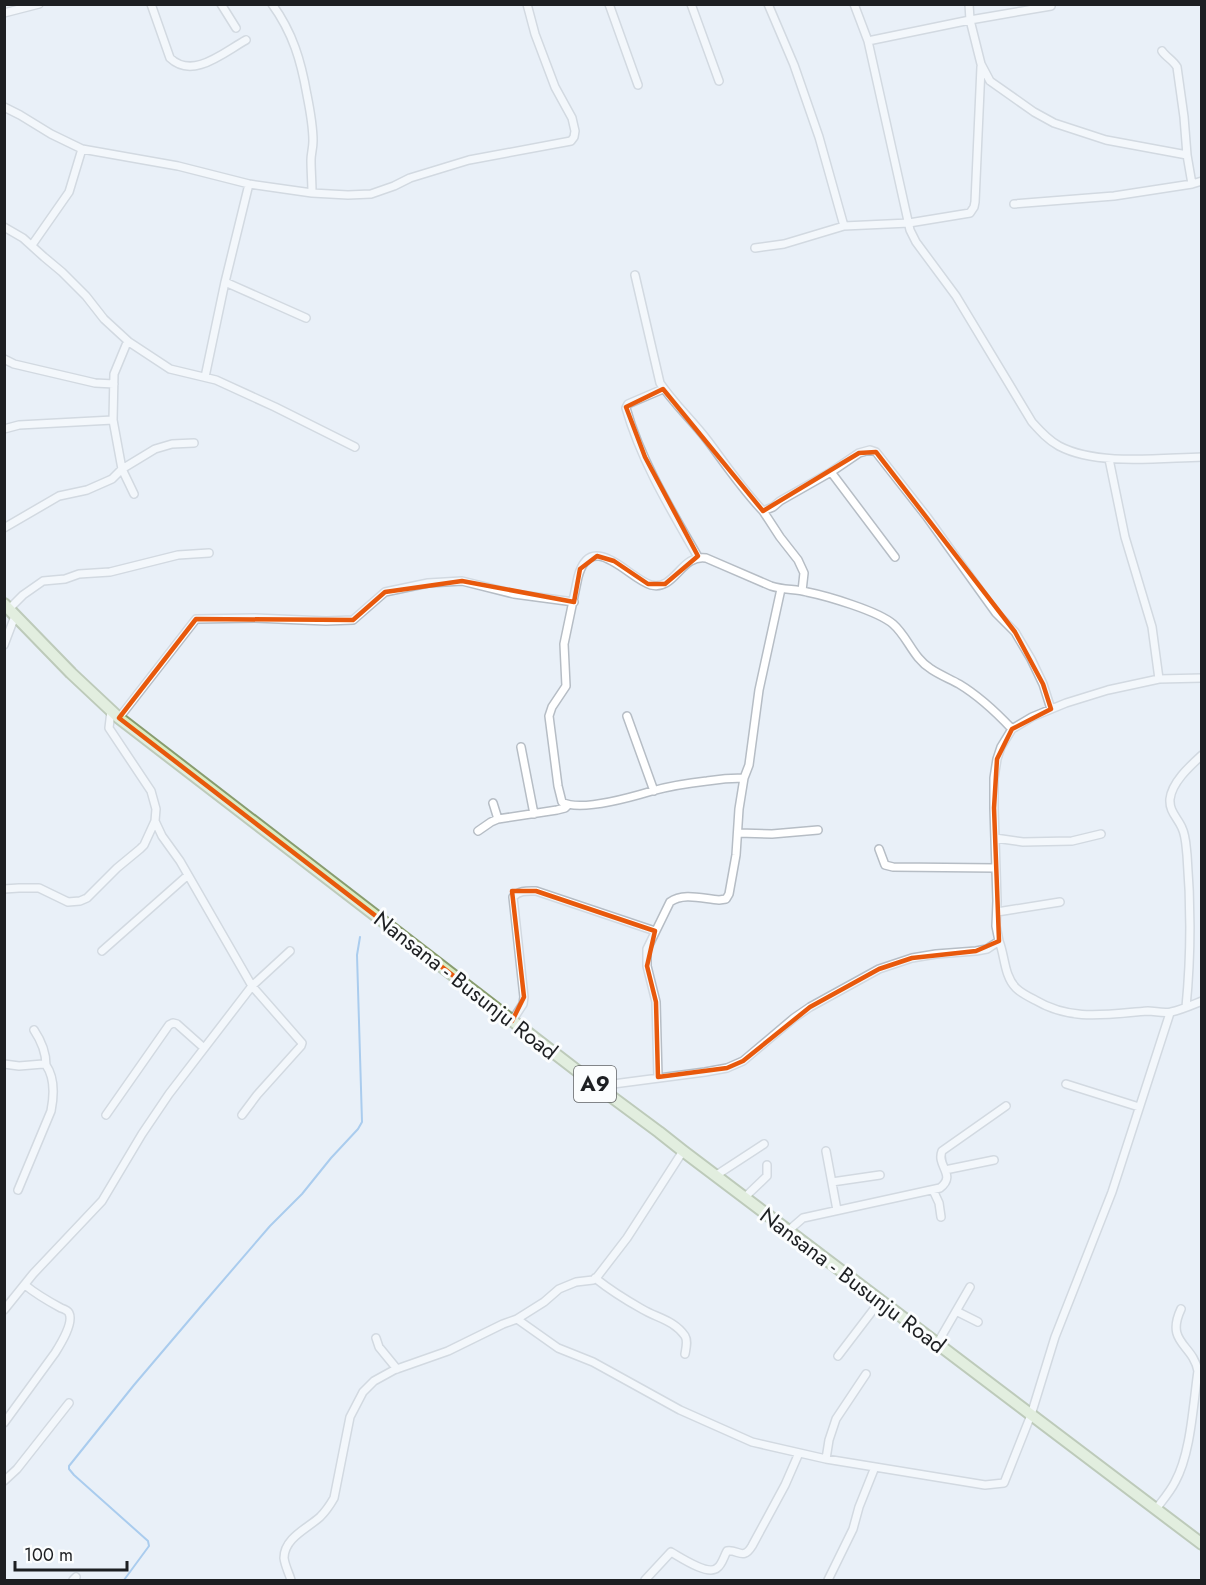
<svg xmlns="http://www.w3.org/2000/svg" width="1206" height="1585" font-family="Jost,sans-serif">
<rect width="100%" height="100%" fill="#e9f0f8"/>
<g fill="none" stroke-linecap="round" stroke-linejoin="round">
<path stroke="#5da0e2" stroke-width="2" d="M124,1580L149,1546L148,1541L74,1475L69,1469V1466L134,1385L202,1305L270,1226L302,1194L331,1158L358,1129L362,1122L357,955L360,937"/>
<g stroke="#b6bdc5" stroke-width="10">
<path id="minor" d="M151,4L170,58C193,80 224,52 246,40
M221,4L236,28
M272,4C293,33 301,61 307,95C310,110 313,126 313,141C313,148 311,154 311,160C311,171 312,182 312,193
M609,4L638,85
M691,4L719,81
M768,4L794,65L819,137L844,226
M854,4L868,41L910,230L916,242L956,296L1032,422C1040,431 1048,440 1059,446C1097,466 1159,458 1202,457
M969,4L970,20L1051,6
M4,13L39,4
M868,41L970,20L981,64L990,81L1034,112L1054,123L1106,140L1187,155L1192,184
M1162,51C1166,57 1173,60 1177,67L1184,117L1187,155
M4,107L20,115L51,134L82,149L178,166L249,184L312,193L348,195L371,194L394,186L410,178L469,160L571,141L574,137L575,131L572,118L555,87L535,34L527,4
M1014,204L1114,196L1192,184L1202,181
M4,227L23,238L44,257L62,272L86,296L104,319L129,342
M32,245L69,192L82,149
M755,248L784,244L844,226L909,223L970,213L974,207L975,202L981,67
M635,275L660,383C674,404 693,421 708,441C726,465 742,489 763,511L773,507L780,501L831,472L859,453L870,450L876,452L927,517L996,613L1015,632L1031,659L1043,684L1051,709
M225,282L306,318
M4,359L14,364L95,383L114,384
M205,377L225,282L249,184
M663,389L628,404L626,408C641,461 671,510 698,557
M4,429L19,425L113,420
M1109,459L1125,537L1152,627L1159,679
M831,472L895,557
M134,494L122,469L113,420L114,374L126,345L129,342L170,369L216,380L275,407L355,447
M763,511L780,537L798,560L804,573L802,591
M4,528L59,496L87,490L112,479L122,469L155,449L172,444L194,443
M9,609L23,595L43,581L65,579L79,574L110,572L178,555L209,553
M4,645L15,616
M627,716L654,791
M119,718L196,619L255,618L326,621L353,620L385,592L428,583L462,581L514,594L574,602
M521,747L534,814
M744,778C732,778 719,779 707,781C689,783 670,786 652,791C632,797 580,812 562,802L558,786L549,716L552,707L566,686L564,644L578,577C591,528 629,579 651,585C675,591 681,554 706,558L771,586C783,590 795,589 807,592C827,596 878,611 893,624C908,637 913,658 931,669C940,675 950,679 959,684C979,696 996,712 1012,729
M493,803L498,819
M478,831L491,822L498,819L557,810L565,808L568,805
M738,833L772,834L818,830
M995,838L1023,842L1072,841L1101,834
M879,849L885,865L893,867L996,868
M4,889L19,888H39L68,902L80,901L87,898L117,868L140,849L144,845L155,821
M997,912L1060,902
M999,941C1005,956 1004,976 1016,988C1021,993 1029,997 1035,1000C1072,1022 1108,1014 1148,1011C1155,1011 1164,1014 1171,1012C1181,1010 1192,1005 1202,1001
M102,951L188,875
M1186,1007C1191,957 1191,905 1187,855C1186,847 1186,836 1182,828C1178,818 1169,812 1170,799C1172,782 1190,766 1202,755
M512,1021L523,1004L524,997L513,897C520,890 527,891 536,891L655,931
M34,1030C42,1042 46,1052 46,1065
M4,1064L19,1066L43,1064L46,1065C55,1078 54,1096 51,1111L18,1190
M658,1077L656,1002L647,966V949L670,902C683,892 704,899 719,900L726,899L729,894L736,855L739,809L744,778L749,765L759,690L781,589
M1066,1084L1139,1107
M598,1086L705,1072L727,1068L743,1061L794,1018L810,1007L879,969L912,958L936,954L976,951L987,949L999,941L996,926L997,901L994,808V778L997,759L1001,747L1012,729L1032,717L1066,703L1108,690L1159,679L1202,678
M106,1115L169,1025L173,1023L177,1024L204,1048
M242,1115L257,1095L301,1046L302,1043L252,986L290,951
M826,1151L837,1210
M945,1170L994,1160
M715,1176L764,1144
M832,1182L880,1175
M933,1190L939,1203L941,1217
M744,1198L767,1176V1165
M788,1231L803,1218L940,1188C957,1175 936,1166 942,1151L1006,1106
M595,1278C610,1290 626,1300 642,1309C657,1318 674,1320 685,1336C688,1341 686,1348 685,1354
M4,1310L33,1274L102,1201L142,1134L169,1094L252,986L180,861L162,836L155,821L156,809L151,791L109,728L111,711
M956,1311L978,1322
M517,1319L558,1348L593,1362L680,1410L752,1442L826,1459L875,1467L985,1485L1004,1483L1031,1415L1055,1337L1112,1192L1170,1013
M376,1338L379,1347L397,1369
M937,1344L970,1287
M838,1356L880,1301
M4,1423L55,1353C60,1345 74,1323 69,1313C68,1311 64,1309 61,1308C48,1301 36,1294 25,1285
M826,1459L829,1440L836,1419L866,1374
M4,1481L17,1469L69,1403
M1156,1509C1162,1501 1170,1492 1175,1482C1191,1453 1193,1405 1198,1371C1193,1344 1165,1343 1181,1309
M73,1580L76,1577
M291,1580C289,1573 285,1566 284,1558C284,1538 308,1528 320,1517C326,1511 330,1505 334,1498L350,1417L363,1392L374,1381L394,1370L448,1351L503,1324L517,1319L544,1302L559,1289L576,1282L593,1280L597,1277L627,1238L683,1151
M645,1580L671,1552C680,1557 708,1576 717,1568C722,1565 724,1556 727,1551C738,1549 743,1561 752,1546L785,1485L799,1453
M828,1580L853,1529L859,1507L875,1467"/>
</g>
<g stroke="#889c6f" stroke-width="14">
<path id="primary" d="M4,604L71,673L119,718L597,1086L659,1132L683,1151L1202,1544"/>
</g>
<use href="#minor" stroke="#fff" stroke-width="7"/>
<use href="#primary" stroke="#daecc2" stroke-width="10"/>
</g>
<path d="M0 0H1206V1585H0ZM663,389L763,511L859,453L876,452L1015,632L1043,684L1051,709L1012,729L997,759L994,808L999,941L976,951L912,958L879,969L810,1007L743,1061L727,1068L658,1077L656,1002L647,966L655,931L536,891H512L524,997L512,1021L119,718L196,619L353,620L385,592L462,581L574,602L580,569L597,556L614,561L648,584H665L698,556L645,457L626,407Z" fill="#e9f0f8" fill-opacity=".55" fill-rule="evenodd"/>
<path fill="none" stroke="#e8590c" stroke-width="4.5" stroke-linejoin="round" d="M663,389L763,511L859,453L876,452L1015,632L1043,684L1051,709L1012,729L997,759L994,808L999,941L976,951L912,958L879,969L810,1007L743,1061L727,1068L658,1077L656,1002L647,966L655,931L536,891H512L524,997L512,1021L119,718L196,619L353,620L385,592L462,581L574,602L580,569L597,556L614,561L648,584H665L698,556L645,457L626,407Z"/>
<g text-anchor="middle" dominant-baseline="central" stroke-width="6" stroke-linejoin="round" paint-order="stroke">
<rect fill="#fbfdfe" stroke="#606264" stroke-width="1.5" x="574" y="1066" width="42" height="36" rx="4.5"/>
<g font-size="21" font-weight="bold" fill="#1d1f22">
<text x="595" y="1084">A9</text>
</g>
<g font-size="22" fill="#1d1f22" stroke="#fbfdfe">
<text transform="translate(466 985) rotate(38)">Nansana - Busunju Road</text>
<text transform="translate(853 1280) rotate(37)">Nansana - Busunju Road</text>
</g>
</g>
<rect width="1206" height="1585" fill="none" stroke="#1d1f22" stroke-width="12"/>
<path d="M15 1561v9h112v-9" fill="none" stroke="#1d1f22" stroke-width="3"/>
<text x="24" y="1561" font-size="18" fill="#1d1f22" stroke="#fbfdfe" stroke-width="4.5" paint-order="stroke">100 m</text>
</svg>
